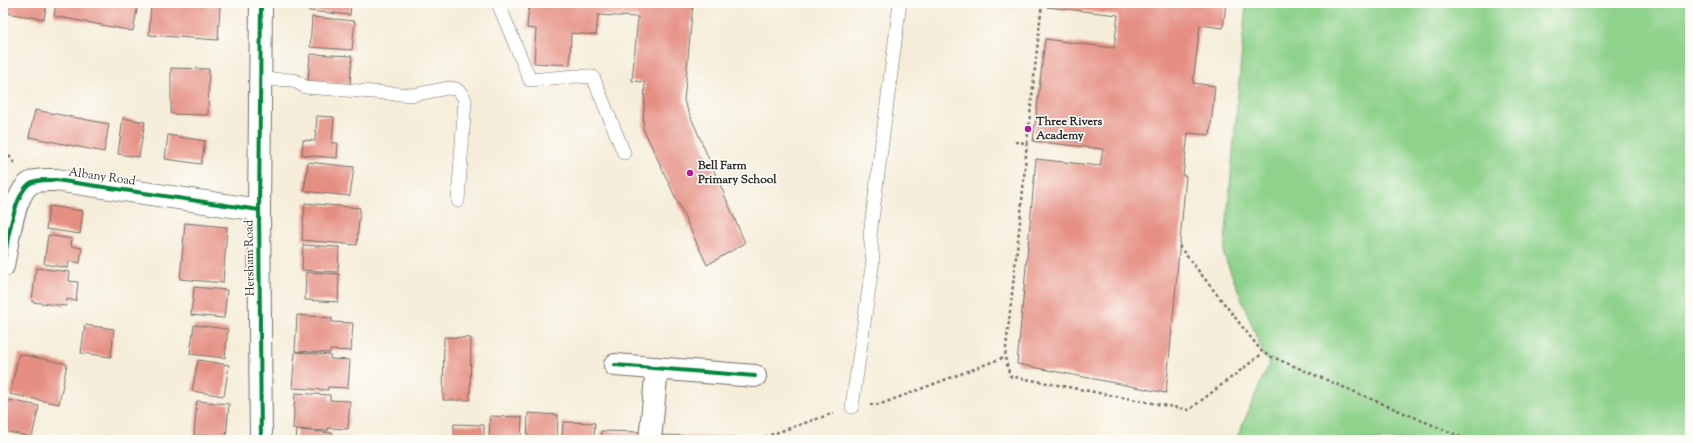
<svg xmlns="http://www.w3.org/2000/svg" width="1693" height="443" font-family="'Sorts Mill Goudy',serif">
<rect width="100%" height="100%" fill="#fdfcf7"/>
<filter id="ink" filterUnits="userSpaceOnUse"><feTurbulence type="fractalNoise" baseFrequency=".025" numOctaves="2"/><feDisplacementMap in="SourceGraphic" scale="8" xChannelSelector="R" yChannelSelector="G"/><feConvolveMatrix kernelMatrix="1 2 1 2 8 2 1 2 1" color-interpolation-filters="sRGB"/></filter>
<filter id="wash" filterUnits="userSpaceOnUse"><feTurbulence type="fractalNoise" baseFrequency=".012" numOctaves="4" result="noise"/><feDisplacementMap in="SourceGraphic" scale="16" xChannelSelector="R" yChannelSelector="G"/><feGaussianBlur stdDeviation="0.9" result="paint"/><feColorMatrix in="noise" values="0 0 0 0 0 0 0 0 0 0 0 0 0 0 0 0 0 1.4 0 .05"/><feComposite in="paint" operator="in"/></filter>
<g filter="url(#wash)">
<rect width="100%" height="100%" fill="#f5edd9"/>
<path fill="#8ed28b" stroke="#5c7e5b" d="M1246,3H1690V440H1236L1270,361L1265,358L1224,255Z"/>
<g id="blocks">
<path fill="#e58e82" d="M8,3H47L44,19L6,13Z
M56,3L138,4L133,31L54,16Z
M151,3L220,6L218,40L149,35Z
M309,3H351L350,15L309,11Z
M529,3H693L684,101L745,243L707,265L643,128L645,82L632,81L638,17L598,15L596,35L571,33L570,65L534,63L536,29L527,28Z
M1047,3H1226L1223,28L1200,25L1193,83L1215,86L1210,135L1188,133L1183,176H1186L1166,393L1017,364L1036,159L1100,166L1103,149L1033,141L1045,39L1114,48L1118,15L1047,7Z
M312,17L355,21L352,50L310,47Z
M310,54L352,56L350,84L308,81Z
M171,68L209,69L208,115L171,114Z
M35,110L109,124L104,152L29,137Z
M317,116L334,117L332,143H338L337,158L302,155L303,140L315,141Z
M123,118L145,122L139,157L118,154Z
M168,135L205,141L201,164L165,159Z
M308,162L354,167L350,196L304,191Z
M305,203L360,208L357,245L302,240Z
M49,206L83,211L80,234L46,229Z
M185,223L227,227L223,283L180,279Z
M48,235L72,239L71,246L82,248L80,263L69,261L68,268L44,264Z
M303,245L339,247L338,272L302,270Z
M36,268L70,272L69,281L78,282L76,301L67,299L66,306L32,302Z
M306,272L339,274L338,302L305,300Z
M194,287L227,290L224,318L191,315Z
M297,315L332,318V322L353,323L351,351L330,350V353L295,351Z
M85,325L114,329L111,357L81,353Z
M194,325L228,329L225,358L190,354Z
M444,337L471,338L470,400H443Z
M295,352L330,355V359L350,360L348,388L328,387V390L292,388Z
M19,354L67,364L59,404L10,394Z
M198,360L229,365L224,396L192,391Z
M295,393L330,395V400L350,401L348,429L328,428V431L293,429Z
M9,400L39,406L32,437L3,431Z
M197,401L229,404L226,438L194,435Z
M528,413L558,415L557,440H527Z
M490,416L522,417L521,440H489Z
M563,422L595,423L594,440H562Z
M454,424L484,425V440H454Z
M297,430L332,433V437L352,439V440H296Z
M601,431L643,432L642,440H601Z
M659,435L734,437V440H659Z
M417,436H443V440H417Z"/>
</g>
</g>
<g filter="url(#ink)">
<use href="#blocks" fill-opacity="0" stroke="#726f68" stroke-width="1"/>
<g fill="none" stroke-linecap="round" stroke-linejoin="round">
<g stroke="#726f68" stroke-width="14">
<path id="service" d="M498,3L530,80L575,76L593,77L624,153
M260,79L294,80L305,87L413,95L448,88L456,89L461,93L465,100L458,201
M852,407L873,260L870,235L900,3"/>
</g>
<g stroke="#726f68" stroke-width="24">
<path id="minor" d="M261,3L259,210L261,440
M3,266C7,245 13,197 29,184C36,179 47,180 56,180L259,210
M615,365L755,376
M650,440L657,368"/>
</g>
<path stroke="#726f68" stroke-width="2.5" stroke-dasharray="3 3" stroke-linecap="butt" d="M1015,142L1027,143L1042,3
M1027,143L1021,213L1005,357L1010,376L1189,410L1263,353
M3,155L9,156L16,165
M1179,246L1263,353L1468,440
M870,405L881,404L1005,357
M760,440L761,438L834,413"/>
<use href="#service" stroke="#fff" stroke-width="13"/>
<use href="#minor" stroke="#fff" stroke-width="22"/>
<g stroke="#fdfcf7" stroke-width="6">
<path id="cycleway" d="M261,3L259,210L261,440
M3,266C7,245 13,197 29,184C36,179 47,180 56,180L259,210
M615,365L755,376"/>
</g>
<use href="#cycleway" stroke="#00873e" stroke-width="4"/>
</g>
</g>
<g fill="#b5179e" stroke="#fdfcf7" stroke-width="1.5">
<circle cx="1028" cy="129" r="4"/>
<circle cx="690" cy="173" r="4"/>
</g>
<g text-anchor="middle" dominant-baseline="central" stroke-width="3.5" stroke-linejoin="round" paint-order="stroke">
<g font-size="12" font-weight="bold" fill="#2b2b2b" stroke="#fdfcf7" text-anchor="start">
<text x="1036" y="122">Three Rivers<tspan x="1036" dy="14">Academy</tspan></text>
<text x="698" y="166">Bell Farm<tspan x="698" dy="14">Primary School</tspan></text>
</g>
<g font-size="12" fill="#2b2b2b" stroke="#fdfcf7">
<text transform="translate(102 177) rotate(8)">Albany Road</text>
<text transform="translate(250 258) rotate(-91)">Hersham Road</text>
</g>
</g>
<rect width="1693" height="443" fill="none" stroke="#fdfcf7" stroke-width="16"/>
</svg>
